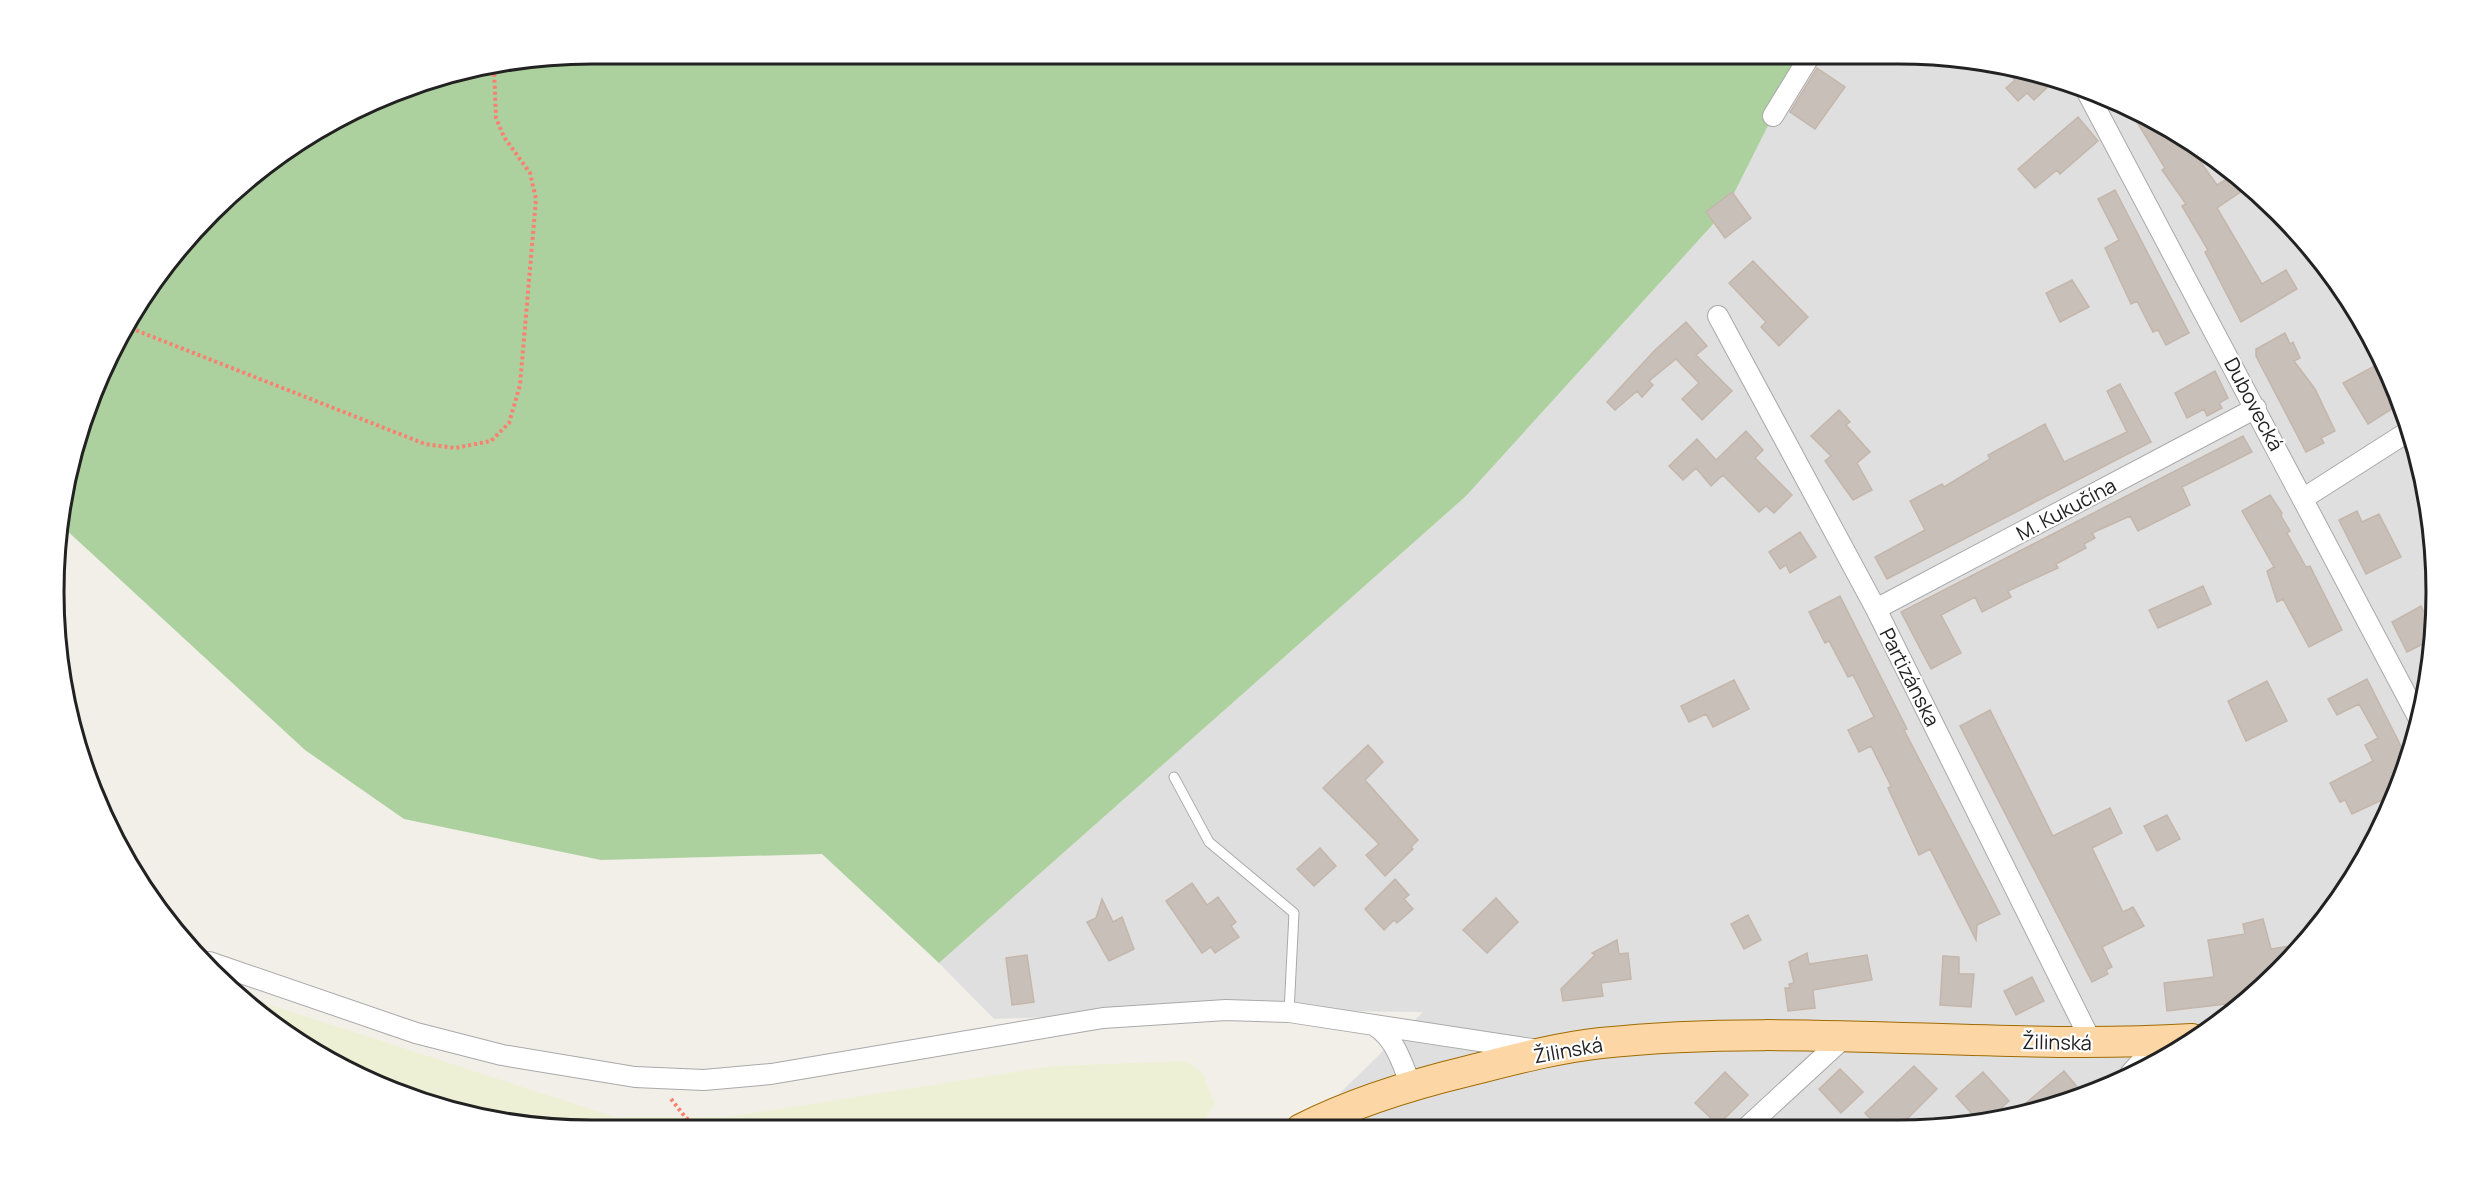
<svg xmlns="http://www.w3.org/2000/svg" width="2490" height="1185" font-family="Manrope,sans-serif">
<rect width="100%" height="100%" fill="#f2efe9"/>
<path fill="#e0dfdf" d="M1804,54H1898L2002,64L2103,95L2196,145L2278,211L2345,293L2395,386L2426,487L2436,592L2426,697L2395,798L2325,920L2226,1020L2104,1090L1968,1126L1303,1129L1423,1012L1226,1010L994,1019L939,963L1465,497Z"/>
<path fill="#eef0d5" d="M234,993L615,1117H728L1053,1066L1185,1061L1202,1072L1215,1104L1199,1129L592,1131L487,1121L387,1090Z"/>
<path fill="#add19e" d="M593,54H1804L1725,211L1465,497L939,963L822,854L601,860L404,819L305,750L63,527L64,488L126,323L238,187L324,126L419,83Z"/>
<path fill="#c7bfb8" stroke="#c4b6ab" stroke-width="1.5" d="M1999,64H2002L2055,80L2034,100L2027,93L2018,101L2006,88L2015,80Z
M1817,68L1845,87L1815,129L1790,112Z
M2129,109L2183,137L2217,185L2234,175L2248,187L2217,208L2262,284L2286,270L2297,289L2241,322L2205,252L2208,250L2182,206L2186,204L2162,170L2165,168Z
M2078,117L2098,141L2060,174L2057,170L2035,188L2018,169Z
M2115,190L2189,333L2166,345L2158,330L2153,332L2137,301L2131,304L2105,248L2119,240L2098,199Z
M1732,192L1751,218L1725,238L1706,212Z
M1753,261L1808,317L1779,346L1761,327L1766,322L1729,283Z
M2072,280L2089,307L2060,322L2046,293Z
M1686,322L1707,346L1696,355L1732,391L1702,420L1682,399L1699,383L1676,359L1649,381L1653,385L1642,397L1637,391L1615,410L1607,402L1655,350Z
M2285,333L2290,344L2293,342L2300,358L2294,361L2315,389L2335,431L2321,438L2324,443L2306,452L2256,356V349Z
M2380,363L2395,386L2400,404L2368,424L2343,383Z
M2215,371L2228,398L2219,403L2222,408L2207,416L2204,409L2187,418L2175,393Z
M2120,384L2151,442L1887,579L1875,557L1925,530L1910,501L1942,484L1944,487L1990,459L1988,455L2045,424L2064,462L2127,432L2107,391Z
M1839,410L1850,422L1846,425L1870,452L1857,463L1872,490L1853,500L1825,461L1831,456L1811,436Z
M1746,431L1763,450L1755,458L1792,495L1774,513L1766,506L1759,512L1723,475L1711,486L1696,468L1683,480L1669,466L1697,439L1716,460Z
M2243,436L2252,452L2182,487L2190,505L2138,531L2130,516L2092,533L2095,538L2084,544L2086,548L2056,564L2058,568L2008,591L2011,597L1982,612L1975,597L1941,615L1961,653L1931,669L1901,612Z
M2270,495L2282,513L2281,516L2290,531L2287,533L2306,567L2310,566L2342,630L2309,647L2283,599L2277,602L2267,571L2274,567L2242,511Z
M2357,511L2362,522L2379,514L2401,557L2366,574L2339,520Z
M1800,532L1816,557L1790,573L1786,565L1780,569L1769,552Z
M2203,586L2211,604L2158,628L2149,610Z
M1840,596L1907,729L1904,730L2000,914L1977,925L1976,940L1930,849L1919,855L1888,788L1891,786L1871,746L1859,752L1848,730L1874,717L1853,675L1848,677L1829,641L1825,643L1809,612Z
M2421,606L2432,628L2431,640L2407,652L2392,622Z
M2367,679L2407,758L2397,793L2352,814L2345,800L2340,802L2330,783L2373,761L2365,745L2378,738L2359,704L2337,715L2328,699Z
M1734,680L1749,709L1713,727L1706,714L1689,722L1681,706Z
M2267,681L2287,721L2246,741L2228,701Z
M1990,710L2053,836L2110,808L2122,833L2092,848L2123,912L2133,907L2144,926L2102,947L2112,967L2106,970L2108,974L2092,982L1960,726Z
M1368,745L1383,762L1365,780L1418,840L1411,847L1413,849L1385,876L1366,855L1379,844L1323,788Z
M2167,815L2180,839L2157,851L2144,826Z
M1320,848L1336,866L1314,886L1297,869Z
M1395,879L1409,895L1404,899L1413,909L1397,923L1394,920L1384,930L1365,909Z
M1192,883L1207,905L1218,897L1236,922L1231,926L1239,937L1215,953L1211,947L1202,953L1166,901Z
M1496,898L1518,922L1487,953L1463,930Z
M1102,899L1113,922L1122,917L1134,949L1109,961L1087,922L1096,918Z
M1748,915L1761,940L1744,949L1731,924Z
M2263,919L2271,949L2301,944L2243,1002L2167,1011L2164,983L2214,977L2208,940L2245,934L2243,924Z
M1617,940L1619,954L1628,953L1631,979L1601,983L1603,996L1563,1001L1561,989L1595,955L1592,953Z
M1807,953L1809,964L1867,955L1872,980L1813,990L1815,1008L1788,1011L1785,988H1790L1789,984L1794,983L1789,962Z
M1027,955L1034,1002L1012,1005L1006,958Z
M1943,956L1959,957V974H1974L1971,1007L1940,1005Z
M2032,977L2044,1001L2016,1015L2004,991Z
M1914,1066L1937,1089L1899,1127H1878L1865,1113Z
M1840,1069L1863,1092L1841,1113L1819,1089Z
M2064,1071L2084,1095L2013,1114Z
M1725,1072L1748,1095L1718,1125L1695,1103Z
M1983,1072L2009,1101L1987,1121L1980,1123L1956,1096Z"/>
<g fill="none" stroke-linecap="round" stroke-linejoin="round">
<g stroke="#a9a9a9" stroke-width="11">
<path id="service" d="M1174,777L1209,842L1294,913L1289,1012"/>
</g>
<g stroke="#a9a9a9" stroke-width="22">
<path id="minor" d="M2086,90L2419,719
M1773,116L1811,54
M1718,316L1876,609L2092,1043
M2304,498L2409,431
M1876,609L2256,408
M209,962L416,1033L502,1055L635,1077L704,1080L771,1074L1103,1018L1226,1010L1289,1012L1532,1049
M1375,1026C1396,1039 1402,1064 1411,1085
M2130,1074L2159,1041L2163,1046
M1747,1127L1846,1036"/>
</g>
<g stroke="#a06b00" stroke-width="32">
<path id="primary" d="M1301,1129C1354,1102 1410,1085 1468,1071C1512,1060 1556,1048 1601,1043C1798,1022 1995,1051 2192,1039"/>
</g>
<path stroke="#fa8072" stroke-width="4" stroke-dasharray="3 3" stroke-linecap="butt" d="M125,326L425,444L455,448L491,441L509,423L520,385L536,199L530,173L504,137L496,118L494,70
M671,1099L686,1118L709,1131"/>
<use href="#service" stroke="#fff" stroke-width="9"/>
<use href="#minor" stroke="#fff" stroke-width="20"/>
<use href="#primary" stroke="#fcd6a4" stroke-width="30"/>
</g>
<g text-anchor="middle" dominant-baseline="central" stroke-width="4.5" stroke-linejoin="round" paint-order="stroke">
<g font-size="20" fill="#222" stroke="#fff">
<text transform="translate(2254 404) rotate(62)">Dubovecká</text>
<text transform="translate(2066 509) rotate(-28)">M. Kukučína</text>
<text transform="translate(1910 677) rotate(63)">Partizánska</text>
<text transform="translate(2057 1042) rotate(1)">Žilinská</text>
<text transform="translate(1568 1050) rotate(-10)">Žilinská</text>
</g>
</g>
<path d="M0 0H2490V1185H0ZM592 64H1898A528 528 0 0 1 2426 592V592A528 528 0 0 1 1898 1120H592A528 528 0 0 1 64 592V592A528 528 0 0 1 592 64Z" fill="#fff" fill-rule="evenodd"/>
<path fill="none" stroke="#222" stroke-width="3" d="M592 64H1898A528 528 0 0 1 2426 592V592A528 528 0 0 1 1898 1120H592A528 528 0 0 1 64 592V592A528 528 0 0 1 592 64Z"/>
</svg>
